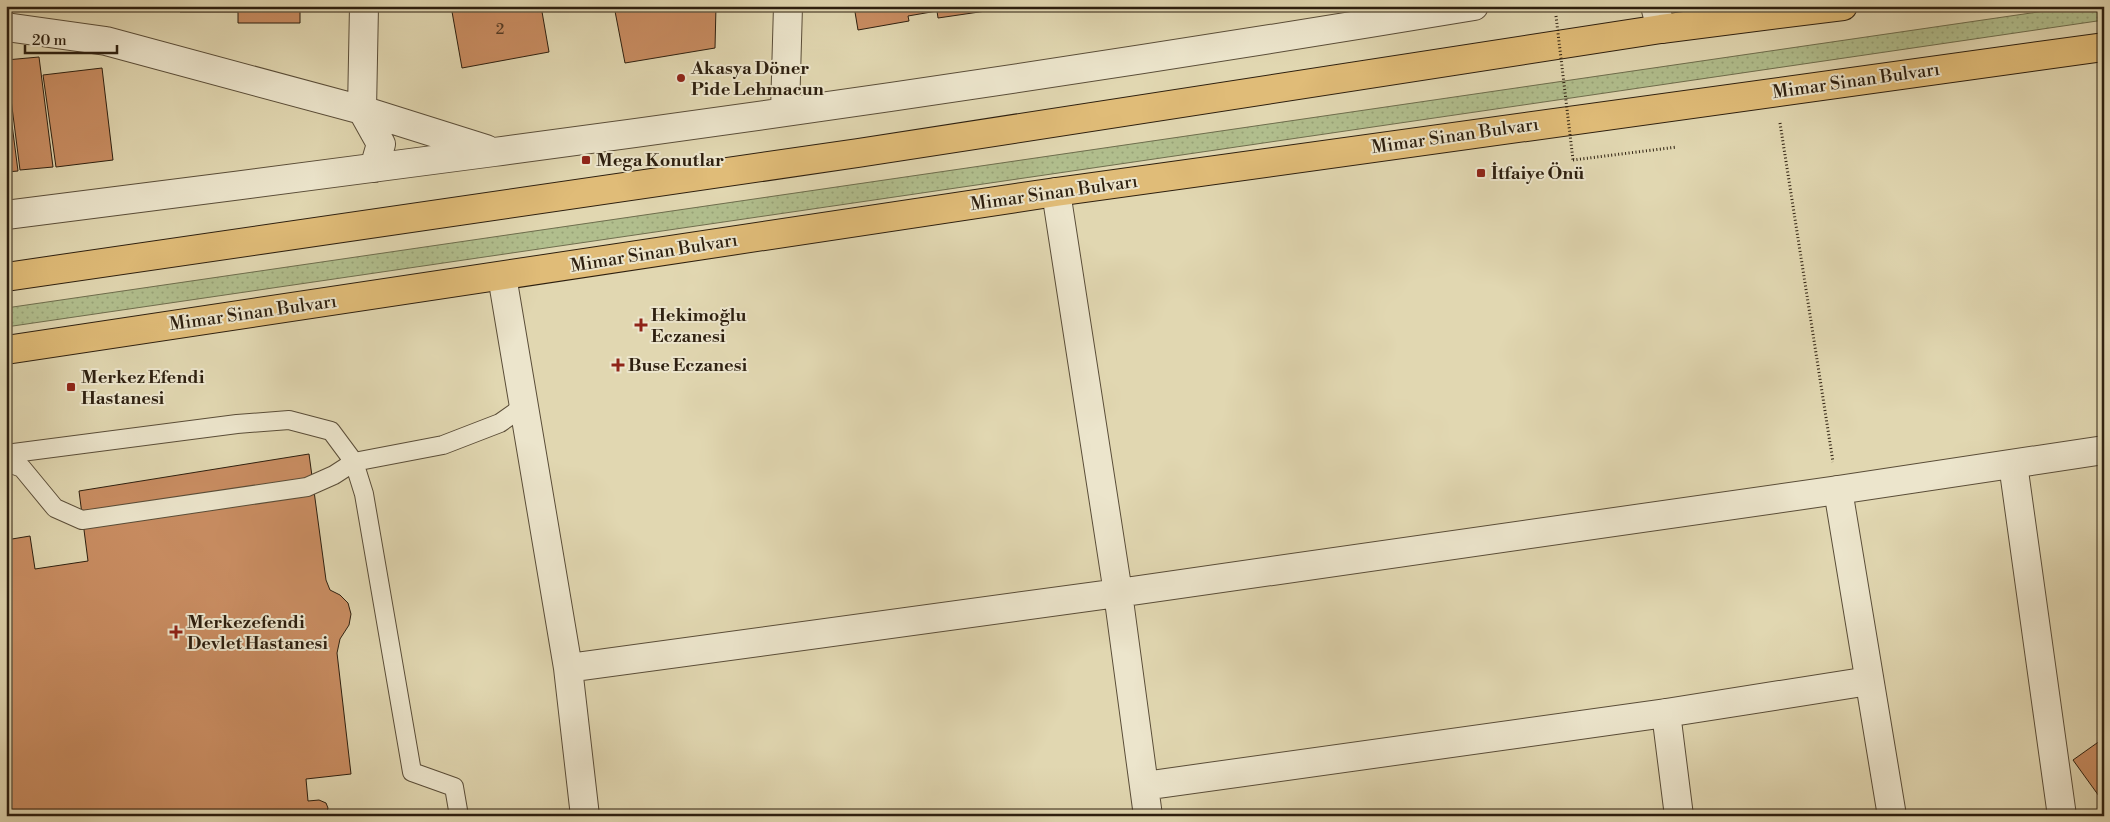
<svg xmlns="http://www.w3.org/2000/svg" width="2110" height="822" font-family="'Libre Bodoni',serif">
<defs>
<pattern id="grass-dots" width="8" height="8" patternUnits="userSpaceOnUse" patternTransform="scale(1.25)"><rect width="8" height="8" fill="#b1be8d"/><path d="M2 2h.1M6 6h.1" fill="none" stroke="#99a378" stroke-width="1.8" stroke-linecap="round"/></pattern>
</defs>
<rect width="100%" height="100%" fill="#e1d7b1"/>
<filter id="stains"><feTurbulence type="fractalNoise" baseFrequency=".004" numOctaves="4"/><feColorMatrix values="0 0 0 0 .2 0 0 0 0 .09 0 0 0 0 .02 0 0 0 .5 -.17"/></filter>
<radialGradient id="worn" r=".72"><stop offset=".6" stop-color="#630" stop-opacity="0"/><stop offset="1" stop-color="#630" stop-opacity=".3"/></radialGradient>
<path fill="url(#grass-dots)" stroke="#6f6e4e" d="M2079,6H2104V20L6,327V308Z"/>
<path fill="#c98d62" stroke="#2d1f0f" d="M180,6H300V23H238V12H180Z
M451,6H541L549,52L462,68Z
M614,6H716L715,48L625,63Z
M854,6H985L986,11L938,18L937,11L908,16L909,21L858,30Z
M39,57L53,167L20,170L6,60Z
M102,68L113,160L56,167L43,75Z
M6,78L18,171L6,172Z
M309,454L326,580L330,590L340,595L348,603L351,614L349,625L340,639L337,653L351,774L306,779L308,801L319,800L326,803L328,808L326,815L6,816V540L30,536L35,569L88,561L79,491Z
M2104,738V803L2073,760Z"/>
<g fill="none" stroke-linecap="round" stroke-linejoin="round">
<g stroke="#5a4d38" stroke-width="20">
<path id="service" d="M6,454L237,424L289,420L331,431L354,462L364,494L412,772L454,787L459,816
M6,462L22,468L55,508L82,520L307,487L334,475L354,462L443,445L500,423L524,406"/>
</g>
<g stroke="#5a4d38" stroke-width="30">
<path id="minor" d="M364,6L362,110L381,144L374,168
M1655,6L1661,29
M6,27L106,41L362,110L486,149
M785,111L788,6
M1056,192L1118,593L1148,816
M6,215C169,194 331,174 494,152C821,109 1148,60 1474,6
M502,276L568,668L585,816
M2013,464L2062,816
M568,668L1118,593L1838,490
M1666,713L1679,816
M1144,786L1666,713L1869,681"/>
</g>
<g stroke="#5a4d38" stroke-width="30">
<path id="tertiary" d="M1892,816L1838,490L2104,450"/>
</g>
<g stroke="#2d1f0f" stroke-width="30">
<path id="trunk" d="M6,277L858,153L1661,29L1843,6
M6,350L1056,192L2104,47"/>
</g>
<path stroke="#2d1f0f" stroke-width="3" stroke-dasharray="1 2.5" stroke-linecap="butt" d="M1780,123L1833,462
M1573,160L1677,147"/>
<use href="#service" stroke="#ece5cc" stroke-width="18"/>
<use href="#minor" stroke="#ece5cc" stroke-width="28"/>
<use href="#tertiary" stroke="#ece5cc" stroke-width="28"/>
<use href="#trunk" stroke="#e0bc78" stroke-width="28"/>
<path stroke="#2d1f0f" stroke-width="3" stroke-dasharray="1 2.5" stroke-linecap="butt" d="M1556,16L1573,160"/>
</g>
<g fill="#8f2418" stroke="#ece5cc" stroke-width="2">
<circle cx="681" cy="78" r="5"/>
<rect x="581" y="155" width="10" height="10" rx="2.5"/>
<rect x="1476" y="168" width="10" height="10" rx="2.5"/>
<path d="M638.5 317.5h5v5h5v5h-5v5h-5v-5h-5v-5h5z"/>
<path d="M615.5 357.5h5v5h5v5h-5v5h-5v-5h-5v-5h5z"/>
<rect x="66" y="382" width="10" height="10" rx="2.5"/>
<path d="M173.5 624.5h5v5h5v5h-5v5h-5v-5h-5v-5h5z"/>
</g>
<g text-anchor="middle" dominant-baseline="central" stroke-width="4" stroke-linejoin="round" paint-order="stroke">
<g font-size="15" fill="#543a24">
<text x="500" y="29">2</text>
</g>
<g font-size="18" font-weight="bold" fill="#2d1f0f" stroke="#ece5cc" text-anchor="start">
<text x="691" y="68">Akasya Döner<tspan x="691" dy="21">Pide Lehmacun</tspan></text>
<text x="596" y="160">Mega Konutlar</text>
<text x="1491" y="173">İtfaiye Önü</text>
<text x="651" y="315">Hekimoğlu<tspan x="651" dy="21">Eczanesi</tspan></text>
<text x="628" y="365">Buse Eczanesi</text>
<text x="81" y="377">Merkez Efendi<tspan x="81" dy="21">Hastanesi</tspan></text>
<text x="187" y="622">Merkezefendi<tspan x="187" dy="21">Devlet Hastanesi</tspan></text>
</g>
<g font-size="18" fill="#2d1f0f" stroke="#ece5cc">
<text transform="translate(1856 81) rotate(-8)">Mimar Sinan Bulvarı</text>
<text transform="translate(1455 136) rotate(-8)">Mimar Sinan Bulvarı</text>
<text transform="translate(1054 193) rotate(-8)">Mimar Sinan Bulvarı</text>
<text transform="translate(654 253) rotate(-9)">Mimar Sinan Bulvarı</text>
<text transform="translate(253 313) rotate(-8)">Mimar Sinan Bulvarı</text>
</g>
</g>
<rect width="2110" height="822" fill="none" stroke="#e1d7b1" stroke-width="25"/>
<rect x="8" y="8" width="2095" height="807" fill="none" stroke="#2d1f0f" stroke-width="2.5"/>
<rect x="12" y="12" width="2085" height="797" fill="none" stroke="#2d1f0f"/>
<path d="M25 45v8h92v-8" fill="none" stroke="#2d1f0f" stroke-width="2.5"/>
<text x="32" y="45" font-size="15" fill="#2d1f0f" stroke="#ece5cc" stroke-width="4" paint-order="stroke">20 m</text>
<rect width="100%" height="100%" filter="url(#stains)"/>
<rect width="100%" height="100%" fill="url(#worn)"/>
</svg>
